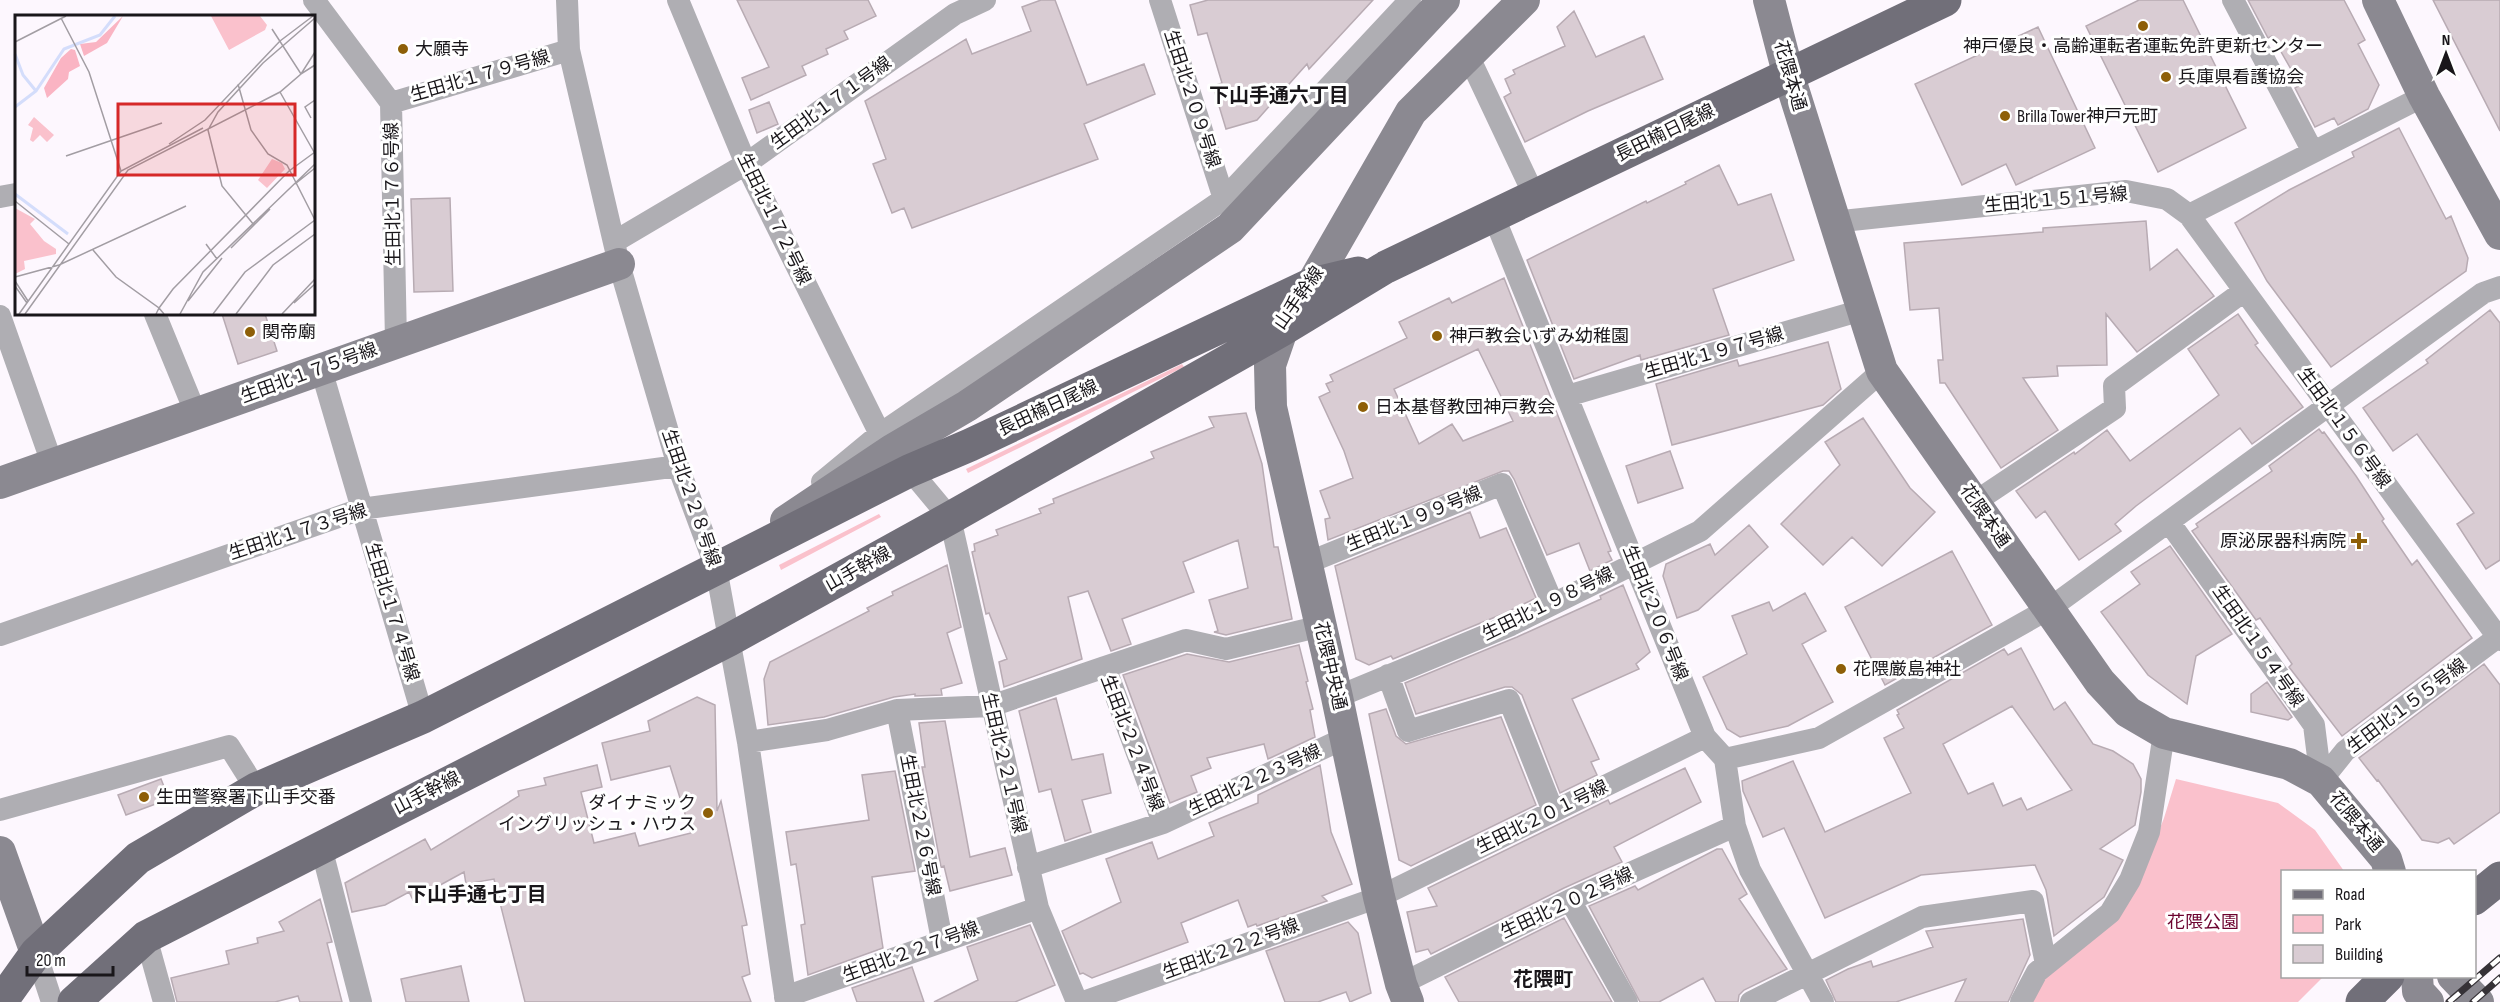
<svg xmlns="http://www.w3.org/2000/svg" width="2500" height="1002" font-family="'Sofia Sans Condensed','Noto Sans JP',sans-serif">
<rect width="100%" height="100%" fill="#fdf7fe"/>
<path fill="#fac1cc" d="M1182,364L1184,367L968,473L966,469Z
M879,514L881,517L781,570L779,565Z
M2176,779L2278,803L2315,830L2344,871L2282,872V976L2323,977L2298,1002H2028L2036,986L2143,872L2164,818Z"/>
<path fill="#d9ccd3" stroke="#b8abb3" stroke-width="1.5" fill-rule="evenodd" d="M737,0H868L876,16L844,31L848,39L826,49L828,54L802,66L806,75L751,100L742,78L769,67Z
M1041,0H1055L1087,85L1144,64L1155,94L1084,124L1098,159L912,228L904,208L892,213L873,164L886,159L865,101L966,39L972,54L1031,31L1022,7Z
M1208,0H1373L1309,69L1307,64L1257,120L1226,129L1213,86L1222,83L1207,33L1198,35L1190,5Z
M2139,0H2183L2246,128L2158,172L2086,26Z
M2248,0H2344L2365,40L2358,44L2379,85L2368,109L2338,125L2334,118L2315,127L2295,88L2300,85L2272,36L2268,38Z
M2433,0H2500V131Z
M1574,11L1596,57L1644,36L1663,79L1588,111L1525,142L1504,97L1511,93L1505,79L1515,74L1513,70L1565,46L1557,27Z
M2038,27L2095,148L2016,185L2006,164L1962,185L1915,84Z
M769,102L778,124L757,133L749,110Z
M2399,128L2446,219L2451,216L2468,258L2466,271L2331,367L2267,281L2235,223L2289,190L2354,157L2352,152Z
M1719,165L1738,205L1771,194L1794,260L1713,289L1729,335L1641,360L1640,355L1574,379L1527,260L1646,201L1647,203L1686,184L1685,182Z
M450,198L453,291L414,292L411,199Z
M2146,221L2150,270L2177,249L2214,296L2137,352L2106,314L2107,365L2057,366L2058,376L2023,378L2058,430L2001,468L1945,383H1940L1938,360H1943L1939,308L1910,310L1904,243L2043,232V228Z
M1504,278L1611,551L1608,552L1612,560L1590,571L1579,543L1547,555L1514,479L1509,471H1503L1328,540L1325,519L1330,518L1320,491L1353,478L1344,451L1319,397L1330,392L1326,384L1333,381L1330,375L1407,338L1399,322L1449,298L1452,303ZM1478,349L1513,421L1463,441L1452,424L1419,444L1394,389Z
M2490,310L2500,323V560L2486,569L2457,524L2474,513L2417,434L2393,451L2363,408L2428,363L2426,360Z
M222,314H265L277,351L238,364Z
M2238,314L2258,343L2255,345L2303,407L2252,444L2240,428L2136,506L2115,524L2121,531L2079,560L2045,511L2036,518L2016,491L2074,452L2075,454L2107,430L2130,461L2219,395L2188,349Z
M1828,342L1841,389L1823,405L1672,445L1656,384L1737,360L1739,366Z
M1246,413L1262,464L1274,547H1278L1292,619L1226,635L1214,632L1218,631L1209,600L1248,588L1238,540L1183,562L1194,592L1122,619L1131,644L1111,651L1088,591L1068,597L1082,659L1004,687L999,662L1007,659L989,613L986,614L972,552L975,551L974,544L998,535L996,530L1041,513L1039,509L1054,503L1053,499L1154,458L1151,452L1214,427L1209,417Z
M1863,418L1910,488L1935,512L1882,566L1852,537L1823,565L1781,524L1840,465L1825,442Z
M2319,429L2322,433L2324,432L2356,476L2384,519L2382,521L2412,565L2417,560L2472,638L2342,736L2289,667L2292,664L2260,618L2256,620L2192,531L2198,527L2196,524L2272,471L2269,466Z
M1670,451L1683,488L1638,503L1626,466Z
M1470,512L1480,538L1506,528L1536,598L1505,613L1393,659L1391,656L1369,665L1356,659L1335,566Z
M1749,525L1768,547L1698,610L1677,618L1663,576L1666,564L1710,544L1715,555Z
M2170,546L2232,634L2196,656L2187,704L2148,675L2101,612L2140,584L2131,572Z
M1952,551L1992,625L1885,685L1845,607Z
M947,565L961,627L947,633L962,683L941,689L942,695L915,696V694L894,697L824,717L768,725L764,679L770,662L869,611L867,608L893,595L892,592Z
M1623,585L1650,652L1636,664L1639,669L1572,699L1599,759L1591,762L1597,775L1560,793L1522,695L1512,687H1505L1416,714L1405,683L1517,637L1601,599L1600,596Z
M1805,593L1826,631L1802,644L1833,702L1788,726L1740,737L1727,729L1703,677L1747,654L1732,616L1769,602L1773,611Z
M1299,645L1308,681L1306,682L1313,709L1310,710L1315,737L1268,759L1264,744L1207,758L1211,768L1191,776L1197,792L1170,803L1123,675L1187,654L1229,662Z
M2021,648L2054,710L2065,702L2093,744L2113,751L2133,764L2141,779V792L2135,825L2100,849L2123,860L2104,897L2054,936L2046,890L2035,865L1921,875L1825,918L1784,828L1763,837L1743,791L1742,781L1793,761L1825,832L1911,793L1884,738L1904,728L1897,715L1899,714L1897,710L2004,649L2008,655ZM2012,706L2072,790L2027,810L2021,798L2003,806L1993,783L1968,794L1943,744Z
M2484,664L2500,685V812L2454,844L2449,838L2438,843L2422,840L2378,780L2377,781L2359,758Z
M2267,682L2292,717L2288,720L2251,712V694Z
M697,697L715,705L717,811L721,801L747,925L742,926L750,974L742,977L751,1002H525L494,879L466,884L464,872L413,900L409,892L385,905L352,912L345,883L425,839L431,850L519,796L518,791L546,785L544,778L597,765L602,787L581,792L594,843L635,833L639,846L691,833L670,766L611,780L602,743L650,731L648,721Z
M1056,698L1072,760L1103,754L1111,793L1082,800L1091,832L1065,841L1051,789L1039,792L1019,711Z
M1386,709L1396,736L1406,744L1501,717L1536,805L1411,866L1399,860L1369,714Z
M945,721L970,857L1005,848L1012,875L950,891L944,866L941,867L922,767H925L919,723Z
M1320,765L1331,832L1352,884L1322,896L1327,901L1257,926L1256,924L1248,927L1238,900L1181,923L1188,942L1092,978L1083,973L1080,974L1062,931L1121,902L1106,859L1152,842L1158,859L1214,836L1209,823L1258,803V795Z
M1685,768L1701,802L1614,847L1622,862L1564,888L1431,954L1428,949L1416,952L1407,912L1437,906L1428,888L1608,800L1610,804Z
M895,771L915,871L872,877L883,948L808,975L801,925L805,924L796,864L791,865L786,832L869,820L862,775Z
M161,779L169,799L126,815L118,795Z
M1717,849H1722L1747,894L1739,899L1787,969L1744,990L1739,995L1738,1002H1716L1703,978L1659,1002H1640L1589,906L1635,886L1638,890Z
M320,899L332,942L327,943L342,1002H300L298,996L275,1002H177L171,978L229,964L226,951L258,943L257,938L284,931L279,922Z
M1564,918L1612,1002H1459L1445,977Z
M2023,919L2030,955L2008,1002H1955L1966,979L1896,1002H1836L1826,980L1848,969L1871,961L1873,967L1933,947L1926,931Z
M1348,922L1358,933L1371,993L1350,1002L1346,992L1318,1002H1285L1266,951Z
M1030,925L1055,985L1015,1002H934L978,980L967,947Z
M461,966L469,1002H406L401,979Z
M912,967L924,1002H857L852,988Z"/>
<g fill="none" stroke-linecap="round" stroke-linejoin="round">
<path stroke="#afaeb3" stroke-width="22" d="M314,0L391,103L396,341
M567,0L569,50L619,264L678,466L716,568L748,742L786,1002
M678,0L746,164L880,434L950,518L1038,908L1077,1002
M1160,0L1224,199
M2233,0L2313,152
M1468,55L1535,197
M391,103L569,50
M0,197L16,194
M2189,215L2500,640
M1494,217L1705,737L1725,759L1735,826L1750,870L1823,1002
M1833,222L2126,191L2167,199L2189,215L2424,96
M614,242L746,164L955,14L985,0
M155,314L196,414
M0,316L53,466
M321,369L423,717
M1567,396L1862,310
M822,482L880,434L1224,199L1410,0
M1975,502L2115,408L2114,386L2244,291
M2169,522L2314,725L2321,781
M1307,563L1502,484L1553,604
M0,635L361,509L678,466
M1105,667L1186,640L1226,649L1321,626
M1388,675L1408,731L1509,700L1553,811
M1337,697L1511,625L1700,531L1882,371
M897,710L942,940
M748,742L827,730L897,710L991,706L1105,667L1163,823
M1725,759L1819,738L2050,608L2483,293L2500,287
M2321,781L2345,751L2498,637
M0,810L229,746L256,789
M321,847L361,1002
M1028,867L1163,823L1345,738
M1570,900L1627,1002
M146,937L164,1002
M36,953L52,1002
M1401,984L1570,900L1735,826
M785,997L1038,908
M1083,1002L1379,897L1705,737
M1751,1002L1922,917L2033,901L2046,964
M2021,1002L2037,972L2110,913L2130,880L2149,832L2164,733"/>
<path stroke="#8b8991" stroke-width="32" d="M1769,0L1788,73L1882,371L2100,682L2128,712L2164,733L2289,764L2321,781L2386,859L2390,872
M2378,0L2424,96L2500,234
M0,483L619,264
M786,521L892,450L967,406L1230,228L1444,0
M0,852L36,953
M2417,976L2418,991L2428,1002
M2453,976L2478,1002
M1408,1002L1401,984L1379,897L1337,697L1271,407L1270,365L1282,330L1312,284L1411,112L1524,0"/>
<path stroke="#716f79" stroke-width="33" d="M2474,899L2500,878
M1,1002L36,953L138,858L256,789L423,717L909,471L970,445L1312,284L1358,273
M74,1002L146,937L729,640L950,518L1282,330L1386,267L1945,0
M2362,1002L2388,976"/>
<g stroke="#363237" stroke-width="7">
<path id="rail" d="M2449,1002L2500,958
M2473,1002L2500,978"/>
</g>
<use href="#rail" stroke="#fff" stroke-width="4.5" stroke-dasharray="14" stroke-linecap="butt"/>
</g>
<g fill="#8e5f08" stroke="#fff" stroke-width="2">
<circle cx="2143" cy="26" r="6"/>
<circle cx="403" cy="49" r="6"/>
<circle cx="2166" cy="77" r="6"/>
<circle cx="2005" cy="116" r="6"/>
<circle cx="250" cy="332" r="6"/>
<circle cx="1437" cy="336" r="6"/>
<circle cx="1363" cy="407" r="6"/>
<path d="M2356 532h6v6h6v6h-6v6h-6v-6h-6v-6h6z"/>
<circle cx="1841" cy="669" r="6"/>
<circle cx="144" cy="797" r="6"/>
<circle cx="708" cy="813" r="6"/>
</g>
<g text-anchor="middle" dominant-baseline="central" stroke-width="6" stroke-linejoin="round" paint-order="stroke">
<g font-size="18" fill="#19161a" stroke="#fff" text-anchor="start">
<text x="2143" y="46" text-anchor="middle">神戸優良・高齢運転者運転免許更新センター</text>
<text x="415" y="49">大願寺</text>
<text x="2178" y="77">兵庫県看護協会</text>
<text x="2017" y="116">Brilla Tower神戸元町</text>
<text x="262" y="332">関帝廟</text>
<text x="1449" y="336">神戸教会いずみ幼稚園</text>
<text x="1375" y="407">日本基督教団神戸教会</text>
<text x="2346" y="541" text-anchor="end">原泌尿器科病院</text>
<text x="1853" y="669">花隈厳島神社</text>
<text x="156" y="797">生田警察署下山手交番</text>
<text x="696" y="803" text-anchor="end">ダイナミック<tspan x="696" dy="21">イングリッシュ・ハウス</tspan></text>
</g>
<g font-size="18" fill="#19161a" stroke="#fff">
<text transform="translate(480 76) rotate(-16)">生田北１７９号線</text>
<text transform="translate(1790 76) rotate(74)">花隈本通</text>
<text transform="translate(1192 99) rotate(72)">生田北２０９号線</text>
<text transform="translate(831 103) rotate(-36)">生田北１７１号線</text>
<text transform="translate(1665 133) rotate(-26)">長田楠日尾線</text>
<text transform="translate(393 194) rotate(-91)">生田北１７６号線</text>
<text transform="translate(2056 200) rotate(-5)">生田北１５１号線</text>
<text transform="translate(774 219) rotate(64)">生田北１７２号線</text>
<text transform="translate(1299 298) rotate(-55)">山手幹線</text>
<text transform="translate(1714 353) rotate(-16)">生田北１９７号線</text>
<text transform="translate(309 373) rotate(-20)">生田北１７５号線</text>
<text transform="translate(1048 408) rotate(-25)">長田楠日尾線</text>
<text transform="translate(2344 428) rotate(54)">生田北１５６号線</text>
<text transform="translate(691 498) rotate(71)">生田北２２８号線</text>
<text transform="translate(1985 516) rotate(55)">花隈本通</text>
<text transform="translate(1414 519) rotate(-22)">生田北１９９号線</text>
<text transform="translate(298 532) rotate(-18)">生田北１７３号線</text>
<text transform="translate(858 569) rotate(-29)">山手幹線</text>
<text transform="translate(1548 604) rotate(-26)">生田北１９８号線</text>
<text transform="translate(392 612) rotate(73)">生田北１７４号線</text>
<text transform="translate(1655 613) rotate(68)">生田北２０６号線</text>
<text transform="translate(2258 646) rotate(55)">生田北１５４号線</text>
<text transform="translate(1330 666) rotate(77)">花隈中央通</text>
<text transform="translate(2407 706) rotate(-37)">生田北１５５号線</text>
<text transform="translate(1132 743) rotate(69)">生田北２２４号線</text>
<text transform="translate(1004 763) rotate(77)">生田北２２１号線</text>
<text transform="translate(1255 780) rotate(-25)">生田北２２３号線</text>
<text transform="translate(427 793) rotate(-27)">山手幹線</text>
<text transform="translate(1542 817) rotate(-26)">生田北２０１号線</text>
<text transform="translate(2356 822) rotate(50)">花隈本通</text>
<text transform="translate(920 825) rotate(79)">生田北２２６号線</text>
<text transform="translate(1567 903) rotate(-25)">生田北２０２号線</text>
<text transform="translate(1231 949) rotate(-20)">生田北２２２号線</text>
<text transform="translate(911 952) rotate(-20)">生田北２２７号線</text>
</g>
<g font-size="18" fill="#6c032f" stroke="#fff">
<text x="2203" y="922">花隈公園</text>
</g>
<g font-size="20" font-weight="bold" fill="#19161a" stroke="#fff">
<text x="1279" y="96">下山手通六丁目</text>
<text x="477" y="895">下山手通七丁目</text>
<text x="1543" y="980">花隈町</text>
</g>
</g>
<g transform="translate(15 15)">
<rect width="300" height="300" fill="#fdf7fe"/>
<path d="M196,1H245L252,10L250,15L214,35ZM19,102L39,120L32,127L25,120L18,127L15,125L18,113L13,110ZM257,144L267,148L270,154L252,173L243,165ZM0,193L20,204L15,209L29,226L41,234V239L9,246L10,254L0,259Z" fill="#fac1cc"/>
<path d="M108,1L92,28L69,41L65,29L81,27ZM56,34L60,35L65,51L54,57L53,64L32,83L29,73L46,43Z" fill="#fab4c3"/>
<path fill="none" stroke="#d4ddfb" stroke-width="3" d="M0,39L8,60L21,76M0,92L21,76L49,34L85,20L100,1M0,179L53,219"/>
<path fill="none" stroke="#a29da3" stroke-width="1.5" d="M46,3L74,57L106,156M257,14L286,59L300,50M0,27L51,1M223,69L236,115L253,139L272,150L300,205M265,77L299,137M296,103L290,92L300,85M154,129L190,105L265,26L298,1M51,141L147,108M280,169L300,153M0,186L54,229M239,210L207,171L193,115L203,97L248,48L300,3M191,229L202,244M216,233L255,194M78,235L101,262L144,293L141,299M0,262L44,250L171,191M0,266L13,286M0,271L12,288M173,286L207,243M279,288L300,269M4,299L106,156L188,113M10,299L113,155L265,77L286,59L300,37M149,299L144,293L158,274L274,156L300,137M165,299L188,257L300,149M198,299L230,257L300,205M221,299L258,250L300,219M267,299L300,264"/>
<path fill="#d62828" fill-opacity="0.15" stroke="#d62828" stroke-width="3" d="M103,89H280V160H103Z"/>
<rect width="300" height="300" fill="none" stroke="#19161a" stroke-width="3"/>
</g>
<rect x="2281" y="870" width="195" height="108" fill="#ffffff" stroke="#a3a2a3" stroke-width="1.5"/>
<rect x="2293" y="890" width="30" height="9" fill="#716f79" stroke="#a3a2a3" stroke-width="1.5"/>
<text x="2335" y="900" font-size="18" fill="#19161a">Road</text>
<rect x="2293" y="915" width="30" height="18" fill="#fac1cc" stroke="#a3a2a3" stroke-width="1.5"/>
<text x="2335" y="930" font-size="18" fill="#19161a">Park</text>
<rect x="2293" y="945" width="30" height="18" fill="#d9ccd3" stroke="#a3a2a3" stroke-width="1.5"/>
<text x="2335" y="960" font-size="18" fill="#19161a">Building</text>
<g transform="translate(2446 54)" stroke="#ffffff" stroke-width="4.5" paint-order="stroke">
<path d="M0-4.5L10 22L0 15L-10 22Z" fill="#19161a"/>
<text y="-9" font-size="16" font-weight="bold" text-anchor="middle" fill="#19161a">N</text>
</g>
<path d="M27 966v9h86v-9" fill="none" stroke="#19161a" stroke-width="3"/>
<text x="36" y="966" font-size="18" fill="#19161a" stroke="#ffffff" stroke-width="4.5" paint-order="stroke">20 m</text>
</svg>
